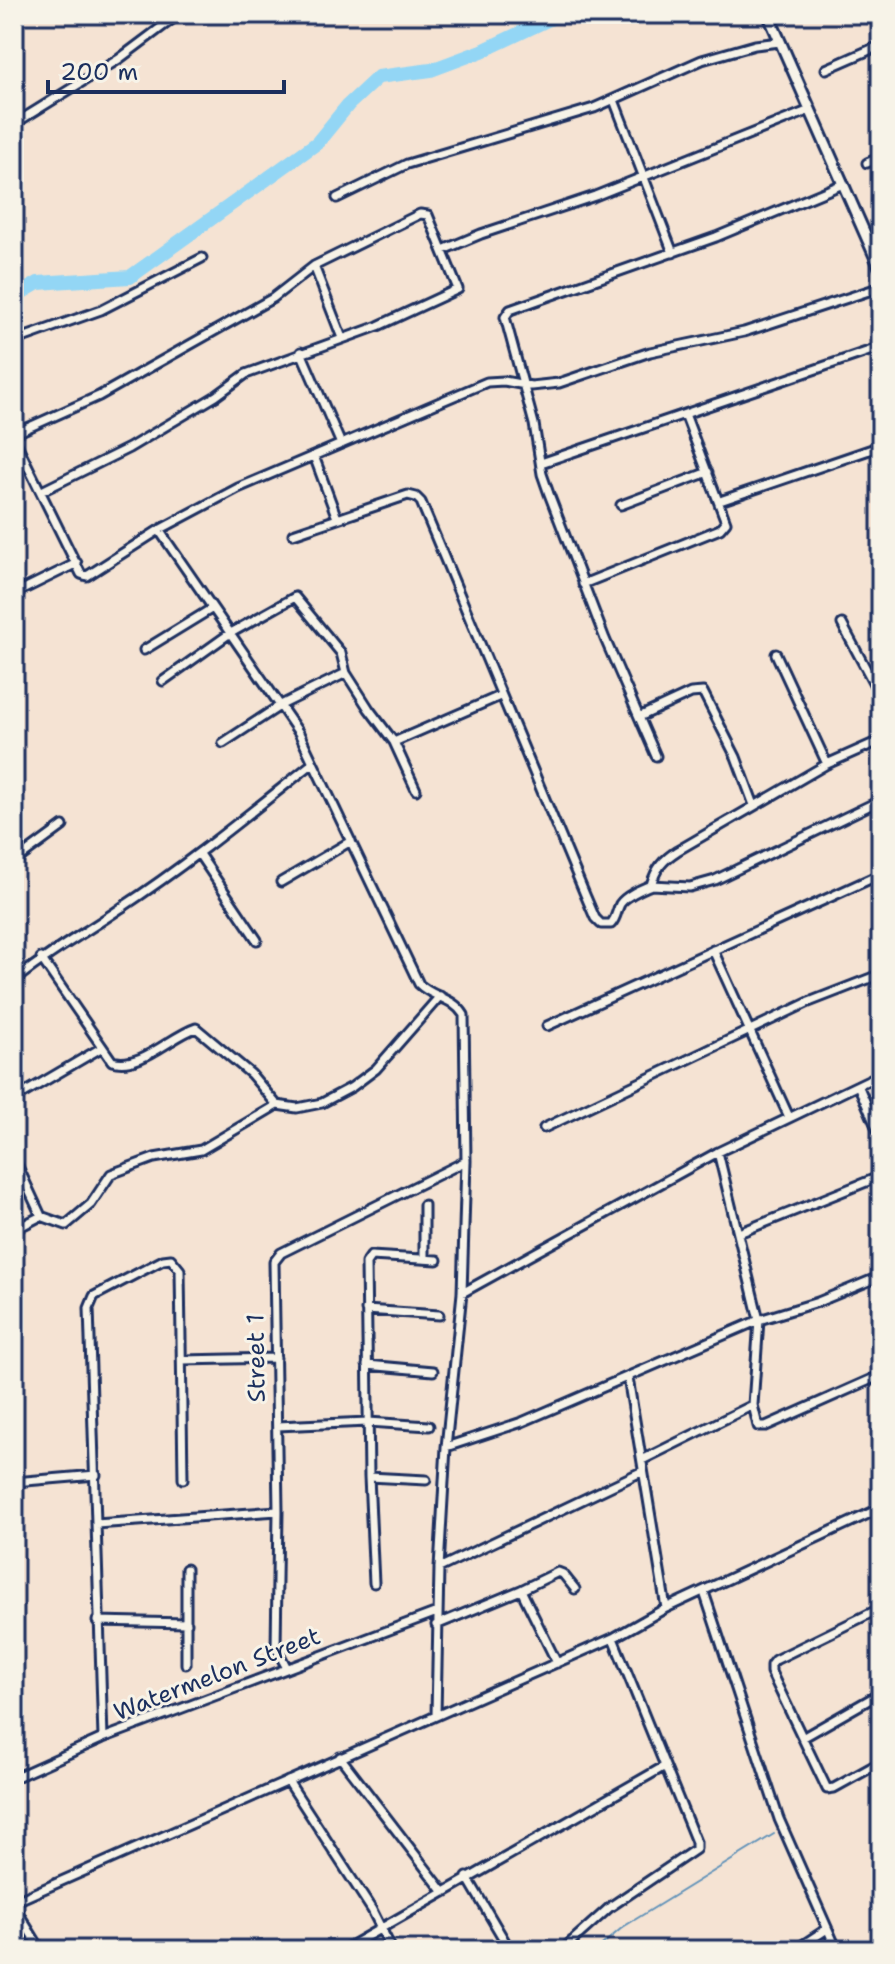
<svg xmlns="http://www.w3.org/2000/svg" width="895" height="1964" font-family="'Shantell Sans',sans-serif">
<rect width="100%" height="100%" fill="#f5e3d3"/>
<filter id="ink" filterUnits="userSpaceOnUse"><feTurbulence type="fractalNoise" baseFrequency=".0125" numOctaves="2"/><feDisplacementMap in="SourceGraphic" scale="16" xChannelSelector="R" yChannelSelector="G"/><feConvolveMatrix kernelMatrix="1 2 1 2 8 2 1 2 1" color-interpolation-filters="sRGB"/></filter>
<g filter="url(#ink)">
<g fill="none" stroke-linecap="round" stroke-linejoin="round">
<path stroke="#6393b9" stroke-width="2" d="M596,1950L623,1927L774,1834"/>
<path stroke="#93d6f5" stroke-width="14" d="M14,297L38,283L130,277L317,143L348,105L378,77L431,70L482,51L560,14"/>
<g stroke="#1b2f5e" stroke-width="13">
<path id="street" d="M826,69L881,45
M614,100L673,253
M14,124L119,59L179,14
M867,163L881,157
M337,198L407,164L594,108L702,60L755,45L780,42
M443,250L481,234L595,196L810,110
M314,266L342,338
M14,341L101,310L202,258
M301,352L341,444
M14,434L99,396L273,298L314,266L420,214L428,215L458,289L378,326L246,374L216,396L129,448L42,491
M14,438L81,574L87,576L159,530L238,488L487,382L504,381L531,386L559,383L650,352L744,332L881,287
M314,456L337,518
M541,463L881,347
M720,501L881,446
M621,505L708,472
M159,530L299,733L419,984C433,998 453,997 464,1015L466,1161L462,1293L446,1447L439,1568L436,1715
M293,534L408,495L416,497L421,502L586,897L595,918L601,924H611C617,917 616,912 620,904C626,895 642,889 651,885C656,868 663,860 677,851L827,764L881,740
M583,584L720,529L726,522L685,414
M14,594L77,563
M842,624L881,697
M144,650L211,609
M776,654L827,764
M163,681L229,634L295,597L341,653L346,673L369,709L394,742L416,790
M639,717L691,693L703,692L736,757L754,805
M394,742L500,696
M223,743L281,705L346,673
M656,756L605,639L549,494L542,474L534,424L505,317L510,310L716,237L843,184
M14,757L16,756
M199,854L257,940
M14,862L63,826
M281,882L351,841
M651,885L690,887L715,880L881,800
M713,950L789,1117
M41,958L112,1061C140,1070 171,1036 196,1028L251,1074L277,1105
M14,981C48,953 85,933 121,908C188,864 250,813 313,763
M547,1026L881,874
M858,1085L881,1138
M14,1099L101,1048
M544,1128L809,1002L881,974
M718,1152L759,1320L753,1405L758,1426H766L881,1375
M14,1158L41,1216
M424,1205V1258
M14,1230L41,1216L66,1225L91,1204L111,1174L154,1158L201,1150L277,1105L297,1108L322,1103L352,1087L376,1069L440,996
M739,1233L881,1176
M462,1293L718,1152L881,1074
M366,1310L439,1315
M182,1360L276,1358
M367,1365L433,1371
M628,1378L666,1608
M277,1426L368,1422L429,1426
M446,1447L522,1422L759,1320L818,1302L881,1276
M642,1460L753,1405
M369,1477L426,1480
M14,1482L96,1475
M96,1524L278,1511
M439,1568L643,1471
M186,1569V1664
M374,1583L369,1477L366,1263L371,1256L437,1260
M704,1592L779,1819L837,1950
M881,1608L775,1660L771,1665V1672L827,1789L834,1788L881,1762
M97,1621L187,1623
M436,1625L521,1590
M557,1663L521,1590L558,1572L563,1574L575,1589
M287,1668L276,1648L278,1511L274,1262L281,1253L466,1161
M804,1737L881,1693
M103,1738L89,1308L94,1296L163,1260L171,1259L180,1270L183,1479
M340,1757L443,1891
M14,1778L103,1738L437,1612
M288,1781L372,1910L392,1950
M467,1877L510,1950
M14,1902L613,1638L666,1608L881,1508
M14,1906L41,1950
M343,1950L665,1766
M562,1950L610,1907L696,1849V1842L613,1638
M795,1950L827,1929"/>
</g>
<g stroke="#1b2f5e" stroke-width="15">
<path id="secondary" d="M768,14L881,270"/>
</g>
<use href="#street" stroke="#f7f3e8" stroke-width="7"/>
<use href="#secondary" stroke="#f7f3e8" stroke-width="9"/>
</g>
</g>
<g text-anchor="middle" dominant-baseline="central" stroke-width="6" stroke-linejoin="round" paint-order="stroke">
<g font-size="24" fill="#1b2f5e" stroke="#f7f3e8">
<text transform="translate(256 1358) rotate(-91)">Street 1</text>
<text transform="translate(217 1674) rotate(-21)">Watermelon Street</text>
</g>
</g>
<rect width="895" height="1964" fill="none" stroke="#f7f3e8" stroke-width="48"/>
<rect x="24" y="24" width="847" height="1916" fill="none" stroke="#1b2f5e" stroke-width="3" filter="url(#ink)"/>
<path d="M48 80v12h236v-12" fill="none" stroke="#1b2f5e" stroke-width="4"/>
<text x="60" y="80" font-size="24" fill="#1b2f5e" stroke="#f7f3e8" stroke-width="6" paint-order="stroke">200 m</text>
</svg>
